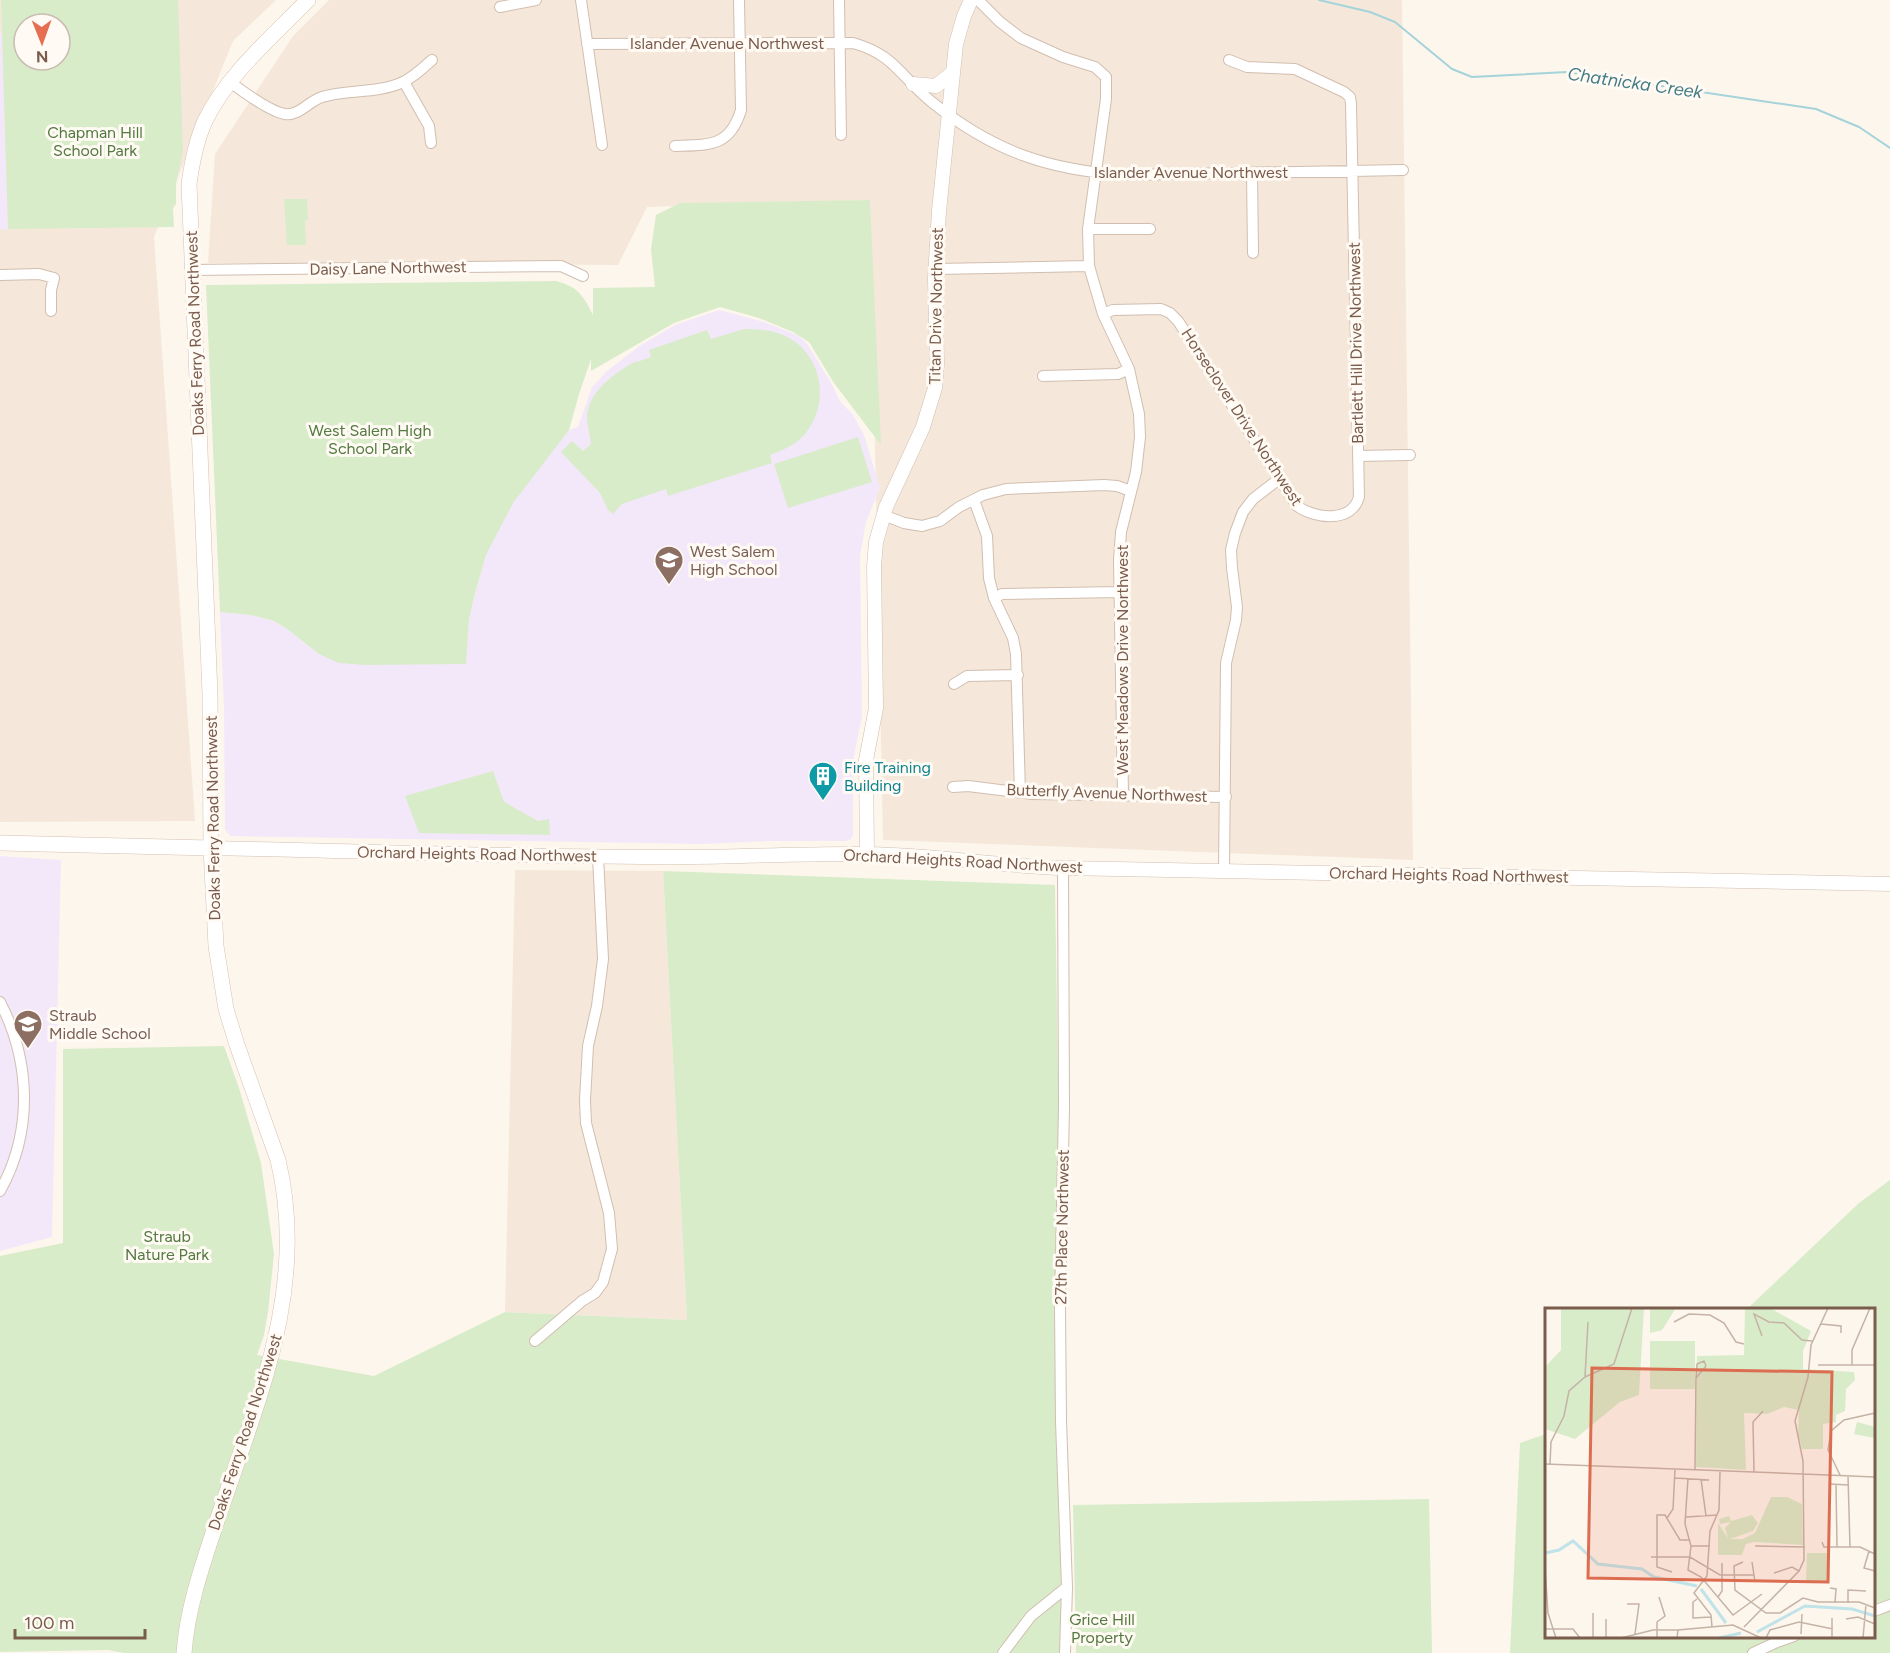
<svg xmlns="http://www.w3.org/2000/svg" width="1890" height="1653" font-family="Figtree,sans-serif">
<rect width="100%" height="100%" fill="#fdf6ec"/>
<path fill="#f5e8da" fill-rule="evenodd" d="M0,0H276L233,41L154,237L195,821L0,822ZM24,24H60V60H24Z
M329,0H1402L1413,860L883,840L870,200L647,207L618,265L208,263L215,154L293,36Z
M515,870L663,871L687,1320L505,1312Z"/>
<path fill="#f3e8fa" d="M0,33H2L8,229L0,230Z
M719,310L764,322L797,335L806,342L830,381L840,401L853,415L864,435L880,488L866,522L860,556L862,716L853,761V835L851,839L846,841H769L702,844L230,836L225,829L224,708L220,612L251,615L274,621L287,629L319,654L465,664L469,620L474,597L486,555L498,528L513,503L541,464L569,430L578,427L592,387L607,371L641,345L675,325Z
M0,856L61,860L52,1237L0,1251Z"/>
<path fill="#d8ecc9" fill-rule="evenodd" d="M1,0H178L183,151L176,184V204L173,208L174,227L8,229ZM24,24H60V60H24Z
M284,199H307L308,220H305L306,245H287Z
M870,200L881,445L834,383L809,342L793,332L759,318L720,307L674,323L591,371V359L579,394L569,430L513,503L486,555L474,597L469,620L466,664L366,665L339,663L319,654L287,629L274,621L251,615L220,612L206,285L556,281C578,287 583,295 593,315V288L655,287L651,249L656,215L680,203Z
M744,329C759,329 775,330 789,338C823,357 830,404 805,434C796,445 783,450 770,455L772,463L668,496L666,489L622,504L613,514L608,510L600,493L561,452L572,441L583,451L591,444C590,436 588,428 587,420C586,392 615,373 636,361L637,362L651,357L649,350L707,330L711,339Z
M858,437L872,482L788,508L774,464Z
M493,771L504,802L538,821L549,819L550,835L419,833L405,796Z
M663,871L1055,885L1067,1653H124L108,1650L0,1652V1256L63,1243V1049L224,1046L239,1088L261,1163L274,1254L268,1312L264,1335L257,1355L374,1376L505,1312L687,1320Z
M1890,1180V1653H1510L1520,1443L1546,1434V1636H1874V1310L1747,1309L1859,1203Z
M1429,1499L1432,1653H1076L1073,1505Z"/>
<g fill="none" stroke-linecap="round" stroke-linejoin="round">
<path stroke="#a5d3da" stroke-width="2" d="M1319,0L1370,12L1395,22L1452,69L1472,77L1567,72L1816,109L1859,127L1890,148"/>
<g stroke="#d1beb0" stroke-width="12">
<path id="minor" d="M581,0L602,145
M839,0L841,135
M978,0L1000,22L1021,38L1063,57L1095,67L1106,77V99L1088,229L1089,266L1103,314L1129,369L1139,414L1140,437L1136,472L1121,532L1119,560L1123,795
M500,7L536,0
M587,44L853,43C896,55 901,78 933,103C993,151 1048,170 1124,175L1403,170
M230,82C242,91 271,112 285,114C299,116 309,101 322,97C348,89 377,94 403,82C414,77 423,68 432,60
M404,82L429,126L431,143
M675,146C709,145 730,147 741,110L739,0
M1252,173L1253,253
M1088,229H1150
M936,269L1089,266
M192,270L561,266L583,276
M0,275L39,274L54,278L51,290V311
M1103,314L1113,310L1161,309L1170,313L1178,321L1297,506C1315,519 1352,523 1359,497L1351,104L1350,97L1344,92L1295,69L1247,67L1229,60
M1043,376L1118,374L1129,369
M1358,456L1410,455
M974,500L987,536L989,578L994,598L1013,638L1016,654L1020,793
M883,515L904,523L922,526L940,521L959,507L983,495L1006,489L1104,485L1117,486L1131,491
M994,598L1002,594L1119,592
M954,684L967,676L1018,675
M953,787L968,786L1032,794L1226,797
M1063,868L1064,1106L1060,1307L1061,1421L1067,1587L1065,1653
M1224,871L1226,663L1236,620L1237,607L1232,568L1231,550L1235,533L1243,512L1253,499L1279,479
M0,1002C31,1062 33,1132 0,1191
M535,1341L582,1301L595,1293L603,1282L612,1249L609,1213L586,1123L585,1100L588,1046L597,1006L603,959L598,856
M1874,1611L1890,1605
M1003,1653L1031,1616L1067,1587
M1753,1653L1777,1642L1794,1636"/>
</g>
<g stroke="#d1beb0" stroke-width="15">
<path id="tertiary" d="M913,84L936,86L952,73
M211,848C366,851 522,857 678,857C741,857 805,853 868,854C933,855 998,866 1063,868L1890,884
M867,854L866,760L876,708L874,566L876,542L886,507L923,427L935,388L937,364L935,278L939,211L956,44L964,16L971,0"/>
</g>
<g stroke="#d6c0b0" stroke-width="16">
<path id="secondary" d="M0,843L211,848
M184,1653C187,1612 200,1572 213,1533C253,1410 310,1293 278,1160L237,1045L226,1009L216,946L211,848L210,694L189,184C192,162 196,141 205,121C227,75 273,36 308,0"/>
</g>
<use href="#minor" stroke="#fff" stroke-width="10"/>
<use href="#tertiary" stroke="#fff" stroke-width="14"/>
<use href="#secondary" stroke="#fff" stroke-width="15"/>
</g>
<defs>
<g id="school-pin" transform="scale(1.5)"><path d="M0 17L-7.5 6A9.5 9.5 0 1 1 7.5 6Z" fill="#8d6e63" stroke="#fffaf3"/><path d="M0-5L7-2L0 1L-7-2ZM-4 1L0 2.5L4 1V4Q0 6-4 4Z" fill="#fff"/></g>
<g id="building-pin" transform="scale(1.5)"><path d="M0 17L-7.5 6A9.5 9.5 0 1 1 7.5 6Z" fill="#0f9aa8" stroke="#fffaf3"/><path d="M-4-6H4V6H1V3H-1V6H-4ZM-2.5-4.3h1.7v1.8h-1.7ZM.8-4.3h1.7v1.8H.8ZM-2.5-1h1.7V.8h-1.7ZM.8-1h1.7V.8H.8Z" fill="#fff"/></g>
</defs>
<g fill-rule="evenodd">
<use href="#school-pin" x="669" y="560"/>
<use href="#building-pin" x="823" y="776"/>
<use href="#school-pin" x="28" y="1024"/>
</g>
<g text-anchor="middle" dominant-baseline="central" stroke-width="6" stroke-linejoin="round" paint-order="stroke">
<g font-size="16" fill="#7a5c4d" stroke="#fffaf3">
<text x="727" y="43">Islander Avenue Northwest</text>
<text x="1191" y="172">Islander Avenue Northwest</text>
<text transform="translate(388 268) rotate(-1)">Daisy Lane Northwest</text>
<text transform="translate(936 306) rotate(-89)">Titan Drive Northwest</text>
<text transform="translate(195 333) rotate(-92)">Doaks Ferry Road Northwest</text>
<text transform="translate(1356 343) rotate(-91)">Bartlett Hill Drive Northwest</text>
<text transform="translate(1242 417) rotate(57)">Horseclover Drive Northwest</text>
<text transform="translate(1122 660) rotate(-90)">West Meadows Drive Northwest</text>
<text transform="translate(1107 793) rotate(2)">Butterfly Avenue Northwest</text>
<text transform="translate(213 818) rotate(-91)">Doaks Ferry Road Northwest</text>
<text transform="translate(477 854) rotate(1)">Orchard Heights Road Northwest</text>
<text transform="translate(963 861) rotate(3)">Orchard Heights Road Northwest</text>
<text transform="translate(1449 875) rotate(1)">Orchard Heights Road Northwest</text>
<text transform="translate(1062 1227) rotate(-89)">27th Place Northwest</text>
<text transform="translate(245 1432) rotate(-72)">Doaks Ferry Road Northwest</text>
</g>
<g font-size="16" fill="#537a41" stroke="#fffaf3">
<text x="95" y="132">Chapman Hill<tspan x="95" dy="18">School Park</tspan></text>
<text x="370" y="430">West Salem High<tspan x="370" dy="18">School Park</tspan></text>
<text x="167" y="1236">Straub<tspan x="167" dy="18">Nature Park</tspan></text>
<text x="1102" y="1619">Grice Hill<tspan x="1102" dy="18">Property</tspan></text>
</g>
<g font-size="16" fill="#785e54" stroke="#fffaf3" text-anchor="start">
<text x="690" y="551">West Salem<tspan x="690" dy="18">High School</tspan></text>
<text x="49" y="1015">Straub<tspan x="49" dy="18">Middle School</tspan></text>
</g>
<g font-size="16" fill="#0d838f" stroke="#fffaf3" text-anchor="start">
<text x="844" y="767">Fire Training<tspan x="844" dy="18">Building</tspan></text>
</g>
<g font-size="18" font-style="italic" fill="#437c86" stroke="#fffaf3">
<text transform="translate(1635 83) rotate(8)">Chatnicka Creek</text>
</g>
</g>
<g transform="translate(1545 1308)">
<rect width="330" height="330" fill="#fdf6ec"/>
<path d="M16,0H99L94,87L75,94L30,131L0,121V59L16,42ZM105,0H131L117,22L105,25ZM200,0H225L266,23L258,43V61L309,64L310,72L301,81L300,103L291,107V114L278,116V141H257L253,126L254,102L239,99L222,106L199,105L201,162L151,159L152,48L199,47ZM105,33H150V81H105ZM312,114L330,119L329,130L309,126ZM226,189H242L257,196L258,237L209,234L201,236L197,247H173V215L183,230L180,220L186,214L175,216L174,211L184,208L186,213L207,207L213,215L208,223L185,231H198L210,225ZM262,245H283V274H261Z" fill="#d8ecc9"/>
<path fill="none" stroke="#bfe3e8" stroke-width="3" d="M0,245L14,242L28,233L53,256L97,261L109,269L152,278M156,281L181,315M212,324L260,298L307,301L330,308M174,330L196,325"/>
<path fill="none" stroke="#c5b3a7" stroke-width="1.5" d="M129,14L144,6L165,7L179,15L191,34L199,36M276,16L296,18V25M217,28L209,6L224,14L239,15L257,32L267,33M273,57H330M307,57V42L325,0M40,69L43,14M0,156L258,166M5,156L6,134L19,108L24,83L40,69L69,56L87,0M150,161L151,70L161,58L159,53L152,56L151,70M209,164L208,114L218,103M258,166L330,169M295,167L283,142L286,123L299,112L330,105M303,168L305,239M130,170L164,172M143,170L140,216L146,238L143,262L156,269L188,307L217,286M156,171L161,208M285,176L303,177M291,176L292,239M141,209L172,207M122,210L128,201L130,161M277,234L279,239H315L330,246M146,238H165M210,238L260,239M324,243L319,260L330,263M106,249H145L175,267H209M198,254L189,258L190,282L221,305H235L258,290L273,294H314L330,300M207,254L210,274M0,260L3,305L11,330M127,264L112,259V207H120L135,232H144M229,265L247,259L254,263M285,280L291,281L290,295M173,289L177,283V255M152,291L148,294V310L166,309M303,295V282L321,283M82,296H94L90,326M301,311L313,309L330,316M167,319L166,307L149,285L162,268L165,223L174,202L175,164M199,319L254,263L259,252L258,153L250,113L263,69L266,37L283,0M0,321H28L35,330M256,326L257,306M48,330V305M61,330V311M76,330L108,322H133M112,330V314L120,308L114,289M132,330L133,322L188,317L216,330M221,330L225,322L254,314L288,321M287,330V310M318,330L321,296"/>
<path fill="#dc6d51" fill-opacity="0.15" stroke="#dc6d51" stroke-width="3" d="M47,60L287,64L283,274L43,270Z"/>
<rect width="330" height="330" fill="none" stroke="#7a5c4d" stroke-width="3"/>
</g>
<g transform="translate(42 42) rotate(179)"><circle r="28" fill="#fffaf3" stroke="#cabbb1" stroke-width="1.5"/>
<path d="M0-4.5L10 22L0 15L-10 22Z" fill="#e76f51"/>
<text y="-9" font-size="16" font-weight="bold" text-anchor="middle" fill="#7a5c4d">N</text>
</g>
<path d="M15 1629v9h130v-9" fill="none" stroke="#7a5c4d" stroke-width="3"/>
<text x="24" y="1629" font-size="18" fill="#7a5c4d" stroke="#fffaf3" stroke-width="4.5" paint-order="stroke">100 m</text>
</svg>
